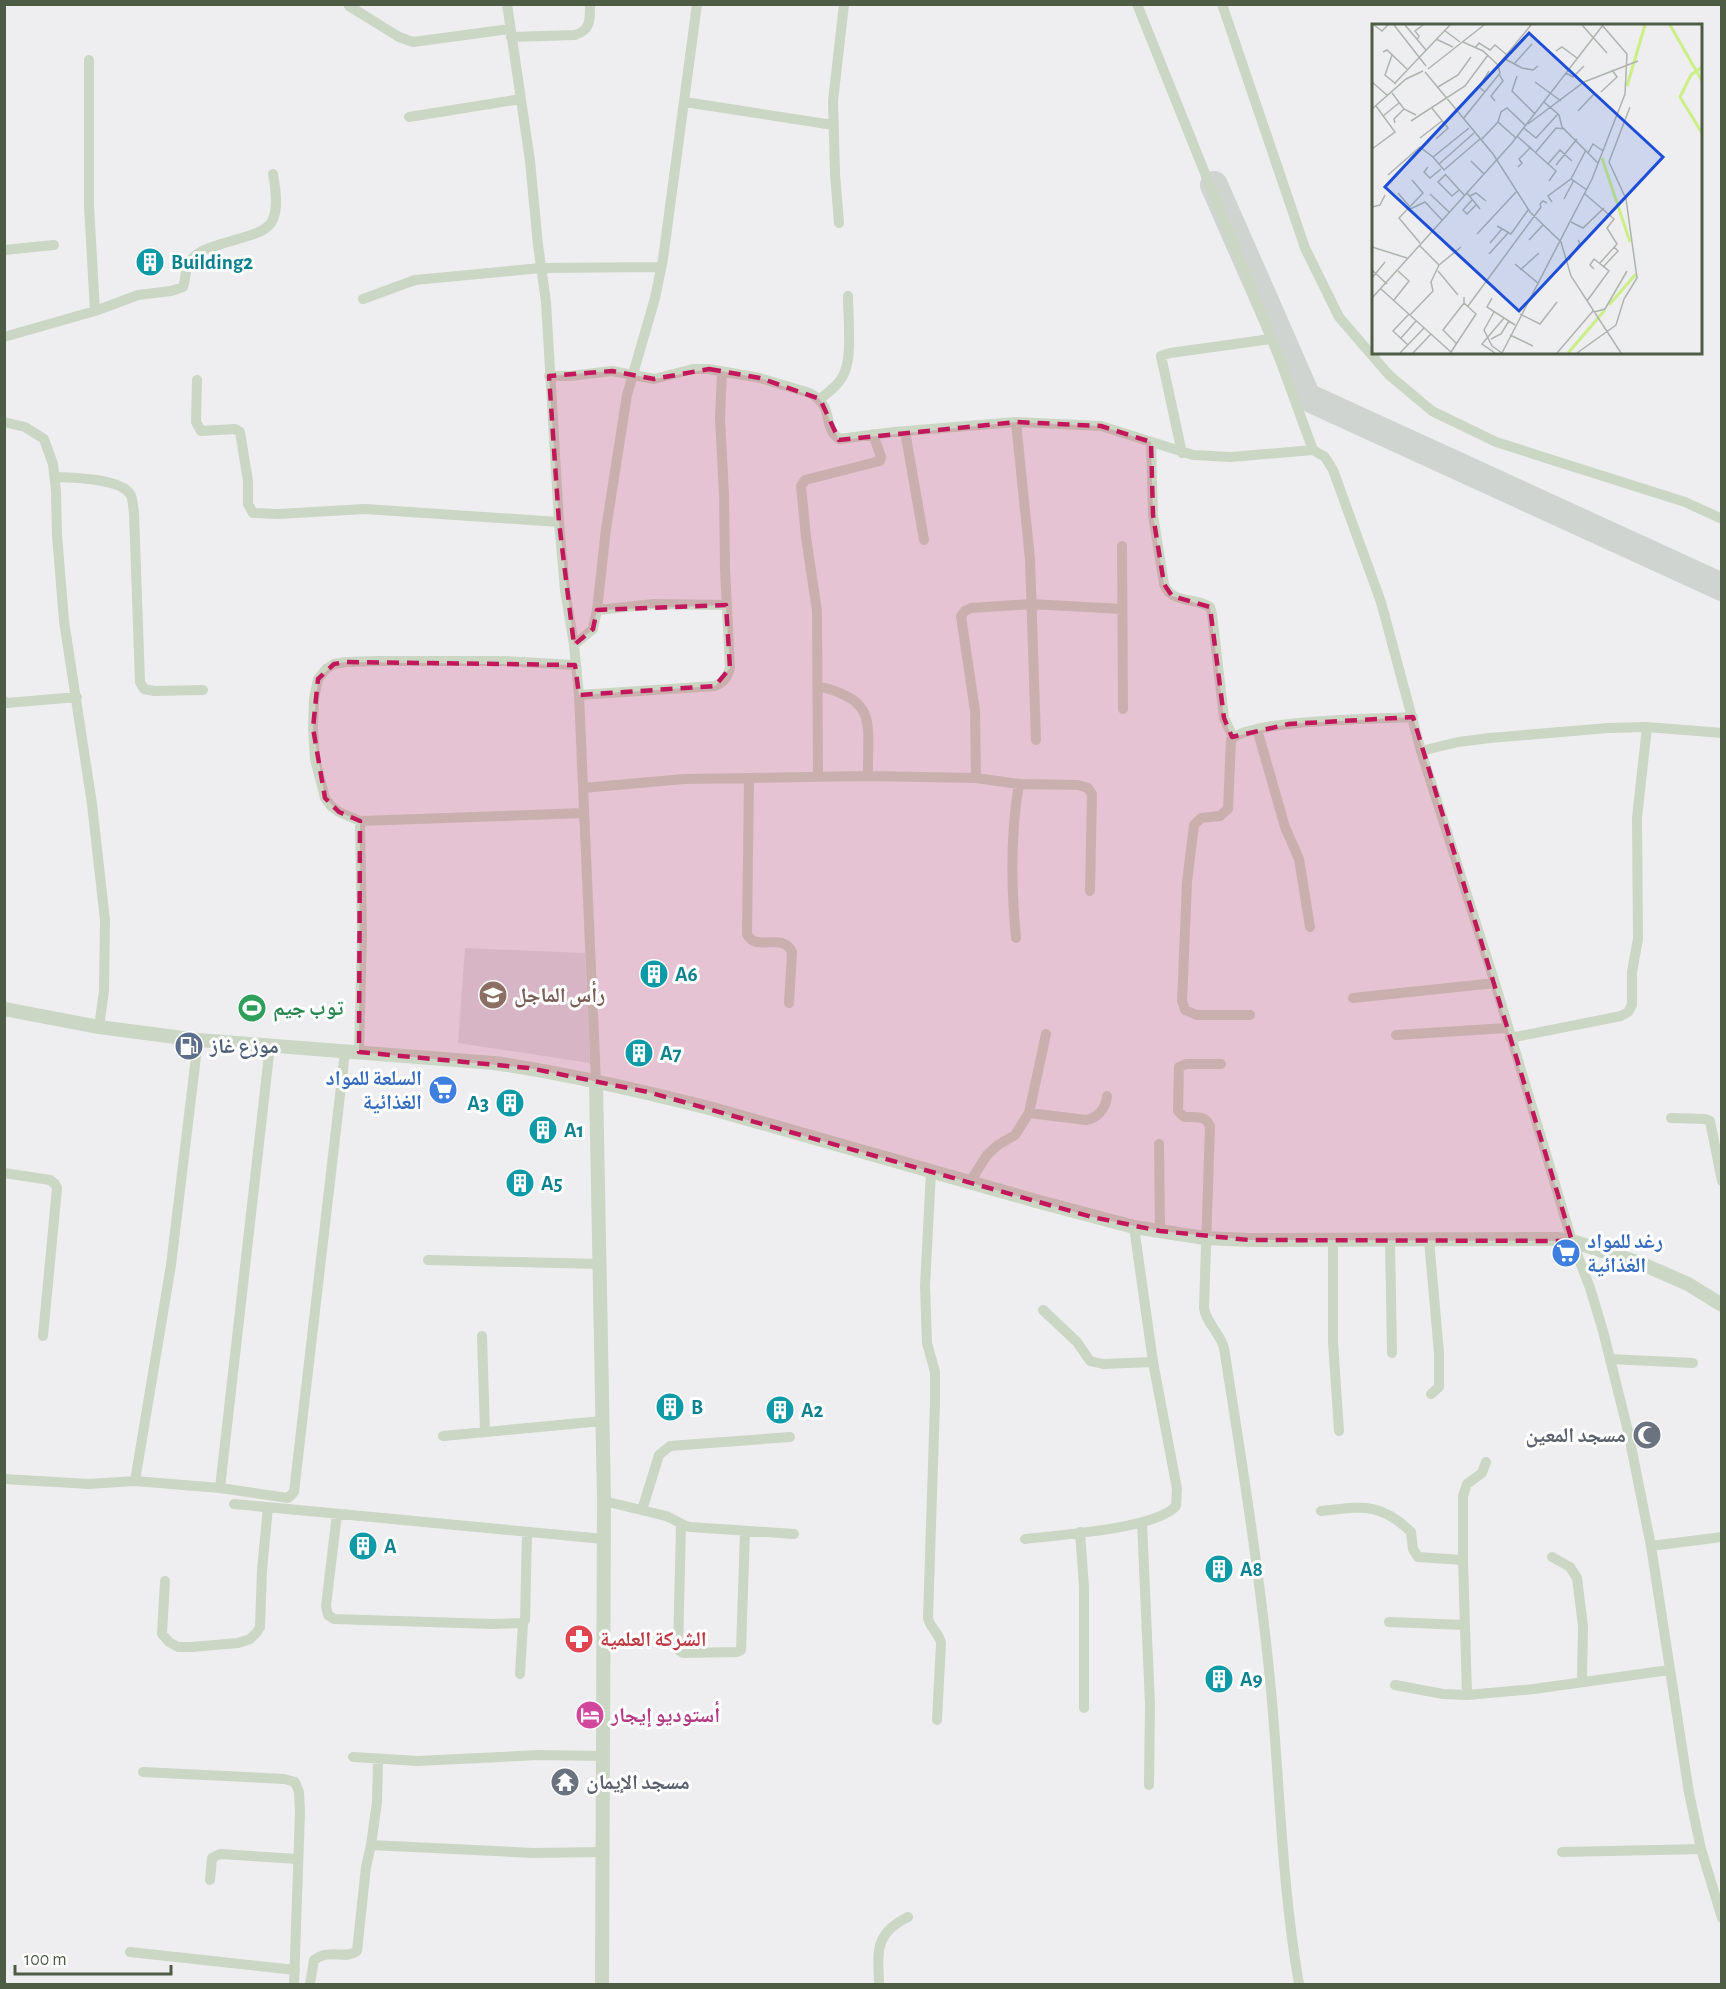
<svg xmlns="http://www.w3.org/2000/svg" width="1726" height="1989" font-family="'Alegreya Sans','Noto Naskh Arabic',sans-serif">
<rect width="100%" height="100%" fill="#eeeef1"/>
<path fill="#dddddf" d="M465,948L585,953L590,1063L458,1043Z"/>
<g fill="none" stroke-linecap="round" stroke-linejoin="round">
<path stroke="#d0d4d0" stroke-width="28" d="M1214,185L1307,397L1722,587"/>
<path stroke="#cbd6c4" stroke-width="10" d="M507,4L530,161L538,245L546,302L559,522L565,590L574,645L579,695L596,1082
M1137,4L1280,360L1313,450
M1222,4L1305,248L1339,317L1389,375L1432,411L1496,442L1685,502L1722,519
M349,6L399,37L413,42L510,29
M511,37L575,35C591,30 590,20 590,4
M89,60V206L95,311
M685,102L833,125
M409,117L521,99
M839,223L835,174L833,101L844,4
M4,250L54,245
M363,299L415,280L541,268L661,267
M4,337L95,311L138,295L171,291L183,287C186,278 185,267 191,260C197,252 206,249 215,246C266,229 284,236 273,174
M549,376H570L612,371L654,379L693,369H709L760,378L810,393C836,408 821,425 839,439L894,432L1016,422L1101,426L1193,455L1231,457L1313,450L1325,457L1333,470L1381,602L1421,751L1495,983L1572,1241L1590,1288L1603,1331L1628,1431L1651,1546L1689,1793L1701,1849L1722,1918
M197,380L196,422L201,431L235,429L240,432L248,481V504L253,513L278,514L365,509L559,522
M820,399C830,391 841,383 845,371C852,355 848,315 848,296
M4,422L25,427L44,439L53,464L56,491L57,535L64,621L92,804L105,920L104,991L99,1027
M1016,422L1030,559L1036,740
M905,431L924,540
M1151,442L1153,515L1164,584C1171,604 1195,597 1210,607L1212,614L1224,718L1233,737
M1182,453L1161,356L1170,353L1271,339
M55,477C72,478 120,478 130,494C133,498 133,507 134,513L140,682L144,689L154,691L203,690
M1122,546L1123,709
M597,610L654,604L726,605
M574,645L593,629L597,610L606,529L627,395L655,298L663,259L697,4
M575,665L504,661H377L346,662L334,664L326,669L318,679L314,699L313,728L315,759L325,798L331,806L339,812L360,821L584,813
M818,686C879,701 867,722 868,776
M579,695L715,686C724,682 727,678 730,668L725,569L724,495L720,418L722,371
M4,701L7,703L77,697
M1257,729L1285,827L1299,859L1310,927
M1421,751L1458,742L1490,738L1608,728L1647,727L1722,733
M818,777L817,611L806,537L801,486L805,480L880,461L881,457L873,434
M976,778L975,711L961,616L965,611L971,608L1031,604L1122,609
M749,779L747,934C756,953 782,931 792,952L789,1003
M583,788L684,779L868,776L976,778L1019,784L1078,785L1088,788L1092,794L1090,891
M1016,938C1011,886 1010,835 1019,784
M1353,998L1495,983
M1250,1015H1197L1185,1010L1182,1001L1187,882L1194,825L1201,818L1220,816L1228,809L1231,740C1248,719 1382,719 1413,717
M1396,1035L1507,1028
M1510,1038L1621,1016L1628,1012L1632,1005V972L1638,939L1637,818L1647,727
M359,1052L362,936L360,821
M1221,1064H1186L1179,1067L1178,1111L1184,1117C1195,1117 1205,1115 1210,1126L1204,1308C1206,1323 1220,1333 1224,1348C1242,1462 1260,1575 1271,1690C1280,1788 1282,1888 1299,1984
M1029,1113L1086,1120C1098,1118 1106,1108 1107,1096
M1671,1118L1705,1119L1710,1121L1722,1181
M1159,1144L1160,1231
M931,1171L925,1286L927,1343L935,1372V1402L928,1618C930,1628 939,1633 941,1643L937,1720
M4,1173L50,1180L55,1184L57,1188L43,1336
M970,1182L987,1155L998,1145L1015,1135L1029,1113L1046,1034
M1390,1239L1392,1353
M1333,1240V1342L1339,1431
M1429,1240L1439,1353V1387L1431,1394
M428,1260L599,1264
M1043,1310L1077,1342L1090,1361L1103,1364L1153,1362
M482,1336L485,1432
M1610,1359L1693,1363
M443,1436L602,1421
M4,1479L89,1484L135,1481L171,1265L198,1040
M135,1481L220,1488L288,1498L294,1492L345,1052
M220,1488L270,1046
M604,1501L666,1516C675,1519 680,1525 690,1527L794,1534
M234,1504L604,1539
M642,1510L659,1455L670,1446L790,1437
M1321,1511C1361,1507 1379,1501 1411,1532L1413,1549L1418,1557L1463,1560
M337,1514L326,1606L328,1615L334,1619L493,1624L523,1623L525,1620L527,1533
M1142,1522L1150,1704L1149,1785
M681,1525L678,1650L683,1653L737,1652L741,1650L745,1531
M1080,1532L1084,1587V1708
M1025,1539C1057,1535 1156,1529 1176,1506L1177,1489L1153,1362L1134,1227
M1651,1546L1722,1537
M1552,1557L1570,1567L1577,1578L1583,1626L1582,1681
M165,1581L162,1634L169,1642L178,1647H192L238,1643L250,1639L257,1632L260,1627L262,1570L268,1507
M1389,1622L1465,1625
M520,1674L523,1623
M1395,1685L1443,1694L1467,1695L1534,1689L1669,1670
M1467,1695L1463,1560V1496L1467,1484L1482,1473L1486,1462
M353,1757L418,1761L539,1755L604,1756
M143,1772L284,1779L295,1782L299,1792L300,1812L294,1984
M371,1845L377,1802L378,1760
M1562,1852L1701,1849
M210,1880L212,1858L220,1854L298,1859
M130,1952L295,1970
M310,1984L314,1960C330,1948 345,1960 357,1951L366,1867L371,1845L533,1853L603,1852
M879,1984C878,1951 874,1934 908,1917"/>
<path stroke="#cbd6c4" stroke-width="14" d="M4,1009L99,1027L198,1040L494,1063C566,1073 638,1090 709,1108L1036,1201L1134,1227L1205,1238L1249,1240L1557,1239L1572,1241L1640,1263L1688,1284L1722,1305
M596,1082L604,1501L602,1984"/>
</g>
<path fill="#c2185b" fill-opacity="0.2" stroke="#c2185b" stroke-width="4.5" stroke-dasharray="12 8" stroke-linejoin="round" d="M709,369L760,378L820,399L839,440L1016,422L1101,426L1151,442L1153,515L1164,584L1172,596L1210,607L1224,718L1232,737L1289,724L1413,717L1572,1241L1249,1240L1160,1231L1092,1217L648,1092L529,1068L359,1052L360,821L339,812L325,798L313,728L318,679L334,664L346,662L575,665L579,695L715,686L730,668L726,605L597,610L593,629L574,645L559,522L549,376L612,371L654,379Z"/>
<defs>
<g id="building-disc" transform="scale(1.5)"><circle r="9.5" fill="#0f9aa8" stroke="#fff"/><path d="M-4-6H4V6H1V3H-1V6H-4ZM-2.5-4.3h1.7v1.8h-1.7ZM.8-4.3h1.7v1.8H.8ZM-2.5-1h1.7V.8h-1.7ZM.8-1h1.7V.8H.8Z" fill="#fff"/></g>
<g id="school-disc" transform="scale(1.5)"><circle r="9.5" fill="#8d6e63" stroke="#fff"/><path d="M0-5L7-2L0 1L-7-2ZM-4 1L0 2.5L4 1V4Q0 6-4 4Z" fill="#fff"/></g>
<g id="stadium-disc" transform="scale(1.5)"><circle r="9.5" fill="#2e9e5b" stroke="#fff"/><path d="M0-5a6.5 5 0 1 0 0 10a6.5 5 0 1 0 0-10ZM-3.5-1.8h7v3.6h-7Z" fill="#fff"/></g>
<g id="fuel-disc" transform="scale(1.5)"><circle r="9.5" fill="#5c6f8a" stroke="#fff"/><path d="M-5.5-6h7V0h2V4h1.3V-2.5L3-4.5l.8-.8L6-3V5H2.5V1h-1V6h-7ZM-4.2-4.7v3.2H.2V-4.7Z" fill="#fff"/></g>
<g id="supermarket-disc" transform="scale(1.5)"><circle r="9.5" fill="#3f7fe0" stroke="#fff"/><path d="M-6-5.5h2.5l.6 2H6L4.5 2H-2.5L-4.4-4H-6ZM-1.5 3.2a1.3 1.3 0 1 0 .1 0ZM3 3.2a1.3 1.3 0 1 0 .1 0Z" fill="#fff"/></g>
<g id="mosque-disc" transform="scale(1.5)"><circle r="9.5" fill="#6b7280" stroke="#fff"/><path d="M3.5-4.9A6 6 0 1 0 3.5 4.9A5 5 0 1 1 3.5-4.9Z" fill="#fff"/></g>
<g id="pharmacy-disc" transform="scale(1.5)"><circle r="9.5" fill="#e0444e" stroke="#fff"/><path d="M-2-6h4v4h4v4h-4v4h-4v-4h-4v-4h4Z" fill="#fff"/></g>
<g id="hotel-disc" transform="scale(1.5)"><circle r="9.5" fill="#d1479c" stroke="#fff"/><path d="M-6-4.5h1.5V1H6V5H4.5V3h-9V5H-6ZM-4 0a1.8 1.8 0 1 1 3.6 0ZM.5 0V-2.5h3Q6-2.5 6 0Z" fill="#fff"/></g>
<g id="temple-disc" transform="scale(1.5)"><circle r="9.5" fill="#6b7280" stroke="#fff"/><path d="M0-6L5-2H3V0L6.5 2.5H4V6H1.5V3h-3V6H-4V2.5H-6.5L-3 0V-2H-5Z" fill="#fff"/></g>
</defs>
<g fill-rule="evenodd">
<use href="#building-disc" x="150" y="262"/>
<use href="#building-disc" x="654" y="974"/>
<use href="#school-disc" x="493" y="995"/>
<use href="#stadium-disc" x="252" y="1008"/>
<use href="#fuel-disc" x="189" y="1046"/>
<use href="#building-disc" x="639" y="1053"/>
<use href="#supermarket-disc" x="443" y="1090"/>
<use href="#building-disc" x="510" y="1103"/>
<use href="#building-disc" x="543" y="1130"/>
<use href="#building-disc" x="520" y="1183"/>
<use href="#supermarket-disc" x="1566" y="1253"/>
<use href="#building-disc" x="670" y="1407"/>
<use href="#building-disc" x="780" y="1410"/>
<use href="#mosque-disc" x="1647" y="1435"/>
<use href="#building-disc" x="363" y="1546"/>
<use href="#building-disc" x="1219" y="1569"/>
<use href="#pharmacy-disc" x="579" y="1639"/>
<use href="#building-disc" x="1219" y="1679"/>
<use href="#hotel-disc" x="590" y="1715"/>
<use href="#temple-disc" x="565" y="1782"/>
</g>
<g text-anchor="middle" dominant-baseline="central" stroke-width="6" stroke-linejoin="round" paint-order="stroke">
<g font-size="21" font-weight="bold" fill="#0d838f" stroke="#fff" text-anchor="start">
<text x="171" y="262">Building2</text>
<text x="675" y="974">A6</text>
<text x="660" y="1053">A7</text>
<text x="489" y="1103" text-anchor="end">A3</text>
<text x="564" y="1130">A1</text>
<text x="541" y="1183">A5</text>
<text x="691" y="1407">B</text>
<text x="801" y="1410">A2</text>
<text x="384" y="1546">A</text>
<text x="1240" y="1569">A8</text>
<text x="1240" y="1679">A9</text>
</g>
<g font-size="21" font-weight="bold" fill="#785e54" stroke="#fff" text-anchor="start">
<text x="514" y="995">رأس الماجل</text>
</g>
<g font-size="21" font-weight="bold" fill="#27864d" stroke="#fff" text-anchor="start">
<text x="273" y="1008">توب جيم</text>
</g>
<g font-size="21" font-weight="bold" fill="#4e5e75" stroke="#fff" text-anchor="start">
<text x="210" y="1046">موزع غاز</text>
</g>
<g font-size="21" font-weight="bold" fill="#366cbe" stroke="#fff" text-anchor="end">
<text x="422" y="1078">السلعة للمواد<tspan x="422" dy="24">الغذائية</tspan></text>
<text x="1587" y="1241" text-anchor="start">رغد للمواد<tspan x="1587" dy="24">الغذائية</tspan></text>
</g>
<g font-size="21" font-weight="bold" fill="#5b616d" stroke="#fff" text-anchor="end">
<text x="1626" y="1435">مسجد المعين</text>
<text x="586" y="1782" text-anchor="start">مسجد الإيمان</text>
</g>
<g font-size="21" font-weight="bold" fill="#be3a42" stroke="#fff" text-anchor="start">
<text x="600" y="1639">الشركة العلمية</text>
</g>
<g font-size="21" font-weight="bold" fill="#b23c85" stroke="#fff" text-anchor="start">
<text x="611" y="1715">أستوديو إيجار</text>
</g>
</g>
<g transform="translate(1372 24)">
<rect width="330" height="330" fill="#eeeef1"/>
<path fill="none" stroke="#cbef86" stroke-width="3" d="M298,1L330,57M330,43L319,51L308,73L330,109M255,62L273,1M230,134L258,218M237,281L264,250M196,329L233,286"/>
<path fill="none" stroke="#aeb4ad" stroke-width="1.5" d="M2,1L10,7L16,1M22,1L54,42M33,1L54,26M210,1L235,29M72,6L88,18M64,15L81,23M45,16L47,12L43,7L51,1M91,18L111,27L126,41L159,1M103,24L107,19L118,26L123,21L135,31M184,27L190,23L205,34M11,28L15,26L35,45M20,31L13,51L24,60M133,35L150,44L161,46L166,42M142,40L160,20M56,45L112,1M53,48L121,130L158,188L189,218L199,252L249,329M194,49L201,53L212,42M145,52L140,67L163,90M0,58L16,72M163,58L189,77M23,59L78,1M66,63L86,51L99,33M113,68L107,63L117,47M229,68L245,53L240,46M20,69L32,85L44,91M123,77L119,72L131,57L127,50M172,78L187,91L190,103L226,139M59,83L76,104L64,115M0,85L34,55L51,47M206,87L222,70M11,92L27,79M91,95L128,49L126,41M39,97L93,62L116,31M23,99L22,95L32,85M156,100L212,58L266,37M152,104L164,114L186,90M145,112L184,147L177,157M48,114L70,97M144,114L126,98L129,88L135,84L154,102M109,116L126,98M0,125L23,108L4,82M164,128L184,104L193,105M216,129L221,120L231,127M61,133L72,146L108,115M99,137L112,150M67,140L102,109M176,140L188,126L200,137M184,141L205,115M56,143L52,148L58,154L69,145M146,143L150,139L147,135L159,123M73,150L93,172M74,150L66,158L80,172L87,166M16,151L48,123L61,133L97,104M199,155L214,126M40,156L51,169L27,194L48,219M26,169L38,183M95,169L108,185M58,170L77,188M213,170L242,195L235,204L245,220L228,239M98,172L104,169L114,177M192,175L202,156M100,176L91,186L95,190L104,181M180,178L176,172L199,155L215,166M0,183L8,181L13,171M36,186L53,178L70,196M199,198L211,204L232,184M125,202L139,210L156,186M105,210L145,167M157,216L171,201M118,219L130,205M47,221L67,241L89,223M0,223L35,234M117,230L136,209M197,236L208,219L206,216M143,240L166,259M232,242L246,227L242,223M0,246L15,260M148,246L167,229M66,247L86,271M0,254L13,238M9,265L80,329M0,274L140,119L231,1M120,274L115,283L143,301M22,276L37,257L26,247M215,277L237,247L222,235L218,241L222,245M96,282L169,183L168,180L171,177L175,179M122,288L112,306L120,322L130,329M222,288L233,285L255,247M148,290L168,300L185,278M38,291L61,267L59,258L67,241M138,311L161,322M29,314L44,297M119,315L129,310L137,297M85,320L71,306L92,279M36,321L21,307L37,290M79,328L104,290L92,279V273M28,329L52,304M41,329L59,310M123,329L110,320L132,294M130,329L220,155L253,70L255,30L230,1M185,329L221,287M205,329L244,301L252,275L265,254L254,175L237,138L258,83"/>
<path fill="#1d4ed8" fill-opacity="0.15" stroke="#1d4ed8" stroke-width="3" d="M157,9L291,133L147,287L13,163Z"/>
<rect width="330" height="330" fill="none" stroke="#4e5c46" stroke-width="3"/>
</g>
<rect width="1726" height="1989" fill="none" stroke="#4e5c46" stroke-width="12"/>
<path d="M15 1965v9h156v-9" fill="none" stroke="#4e5c46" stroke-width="3"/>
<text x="24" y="1965" font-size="18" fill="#4e5c46" stroke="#ffffff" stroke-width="4.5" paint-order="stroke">100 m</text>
</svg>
